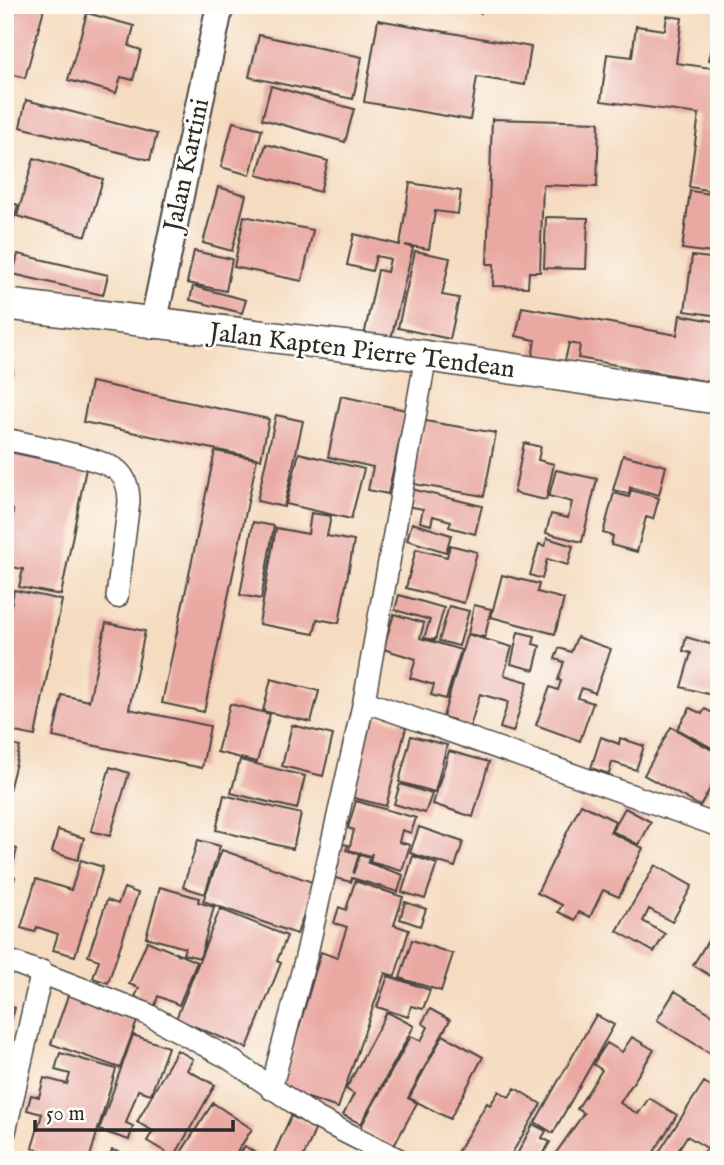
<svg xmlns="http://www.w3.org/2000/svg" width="724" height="1165" font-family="'IM FELL English',serif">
<rect width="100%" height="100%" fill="#fdfcf7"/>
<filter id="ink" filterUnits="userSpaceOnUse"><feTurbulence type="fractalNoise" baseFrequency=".0143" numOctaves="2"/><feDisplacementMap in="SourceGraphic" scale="14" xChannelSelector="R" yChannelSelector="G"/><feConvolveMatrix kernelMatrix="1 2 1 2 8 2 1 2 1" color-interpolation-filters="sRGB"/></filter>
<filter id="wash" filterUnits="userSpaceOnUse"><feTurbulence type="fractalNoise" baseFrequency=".00686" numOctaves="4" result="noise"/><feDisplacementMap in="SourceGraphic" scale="28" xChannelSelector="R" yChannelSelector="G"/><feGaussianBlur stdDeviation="1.57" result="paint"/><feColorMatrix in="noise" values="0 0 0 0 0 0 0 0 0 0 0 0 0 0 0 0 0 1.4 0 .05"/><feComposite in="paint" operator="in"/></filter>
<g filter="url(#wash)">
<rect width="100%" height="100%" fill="#f5dbbf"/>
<g id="blocks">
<path fill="#e9a9a2" d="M17,5H45L25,78L5,72V49Z
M455,5H483L481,13Z
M87,13L134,26L129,46L141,50L133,80L121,77L116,93L68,80Z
M667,16L682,18L676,63L719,69V192L689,187L699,114L601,101L607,54L632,57L636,26L665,30Z
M378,20L531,47L525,85L477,77L470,120L364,102Z
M719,20V62L709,60Z
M259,35L362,57L353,99L249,77Z
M271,86L354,109L345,142L262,119Z
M26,100L157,134L150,160L20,127Z
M492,119L599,122L597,187L543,185L540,272H529L528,287L493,286L494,264H487Z
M233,122L262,129L250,175L221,167Z
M266,144L328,161L320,192L257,175Z
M34,158L103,179L86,236L17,216Z
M410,183L461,191L458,214L435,211L429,249L405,245L413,248L389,347L363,341L378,270L387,272L390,259L376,256L372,271L347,265L354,234L400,245Z
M218,187L246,195L232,251L203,243Z
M690,191L719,195V254L682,249Z
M5,201L18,205L6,246H5Z
M244,216L313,230L302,281L234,267Z
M546,217L588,218L586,269L544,268Z
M194,251L232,259L226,291L187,283Z
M415,251L450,258L442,295L459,298L450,339L398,328Z
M18,254L108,275L103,295L13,274Z
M692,256L719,259V316L685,311Z
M193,286L246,300L242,313L190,300Z
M522,307L677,335L680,315L719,322L715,383L578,358L580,345L569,343L564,365L532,359L535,340L516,336Z
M5,368L13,370L6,397H5Z
M91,382L269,419L261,459L83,422Z
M341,396L406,410L388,494L368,490L373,467L328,457Z
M276,415L303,421L284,507L257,501Z
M425,421L496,433L484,496L414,484Z
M524,443L541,447L538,460L554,464L546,500L514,493Z
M5,451L86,468L61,595L19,587L23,569L5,566V518L12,519L13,510L5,509Z
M215,451L257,459L204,712L162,703Z
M299,453L364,469L351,519L286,504Z
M623,455L666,466L659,495L630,487L629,494L613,490Z
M556,470L597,479L582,542L546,533L551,514L568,518L572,502L549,496Z
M411,489L482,506L475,534L449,527L451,521L433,516L431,525L420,522L423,509L407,506Z
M631,490L659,498L653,519L646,517L637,552L611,545L613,536L603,533L614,493L629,497Z
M311,513L331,516L327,536L354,541L339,623L317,619L314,634L259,624L276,528L308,534Z
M253,522L274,526L261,599L240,595Z
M412,523L451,535L446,552L407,540Z
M547,538L573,546L568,565L547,559L542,579L530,575L539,544L545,546Z
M450,545L477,552L464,603L406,588L416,549L447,557Z
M502,575L539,584L537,592L564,599L555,634L491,617Z
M14,590L62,600L35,736L5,730V635Z
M399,595L444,608L435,640L424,638L430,620L395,610Z
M474,605L491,609L485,637L468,634Z
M449,606L469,611L459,646L439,641Z
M394,614L424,623L420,638L461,650L446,699L431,695L434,685L410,678L416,659L383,649Z
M106,623L145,631L129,709L210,726L202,768L53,737L62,695L89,701Z
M518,632L535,636L533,644L540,646L534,670L511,664Z
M467,634L512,647L504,675L528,682L513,732L500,728L508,702L480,694L469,730L453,725L454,720L443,717Z
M577,637L611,649L595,693L582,688L578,698L593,703L580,741L536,725L550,687L558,690L561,681L558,680L564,662L555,659L559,648L571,652Z
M686,637L713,645L715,638L719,639V697L681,687L691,653L683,651Z
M271,679L319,691L311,722L263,711Z
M230,704L270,714L257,762L217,752Z
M690,708L702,714L705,709L719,716V752L677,729Z
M370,715L407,724L386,806L350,797Z
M292,725L333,735L323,776L282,766Z
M671,727L719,754V773L700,806L644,775Z
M411,736L447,745L435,792L399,782Z
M601,737L619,744L620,738L644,746L636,770L612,762L609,774L591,768Z
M5,743L20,747L6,802H5Z
M449,751L489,762L473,817L433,804Z
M240,760L305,776L297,809L231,793Z
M110,767L129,773L110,836L91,831Z
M400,784L432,794L425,813L394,804Z
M224,795L301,814L293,849L216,830Z
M356,801L416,818L411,833L402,830L399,842L410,845L402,871L370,862L372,853L371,856L349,850L354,830L348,828Z
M581,804L615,821L610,832L643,848L619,897L603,890L590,917L579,912L575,920L558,912L562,905L537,893Z
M625,808L651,822L639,845L612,831Z
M419,827L463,842L455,867L410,853Z
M58,830L84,838L78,860L52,852Z
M198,840L220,846L205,894L183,887Z
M338,843L348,845L346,850L359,854L353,874L360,855L370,858L368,863L403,875L398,892L352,878L351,882L328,876Z
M5,845L17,849L13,865L5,863Z
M222,850L315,883L297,934L203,901Z
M413,856L437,864L425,899L402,892Z
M81,860L103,867L75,956L53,950L58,934L37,927L35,932L21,928L36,879L71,890Z
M655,865L692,886L672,922L649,909L643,921L665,934L654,952L617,931Z
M5,874L15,877L6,907H5Z
M355,881L403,897L394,925L409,930L395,976L385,973L338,1108L281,1089L321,952L337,958L347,927L334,923L339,907L346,910Z
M160,887L199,898L198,902L214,907L200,958L183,954L185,948L146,937Z
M124,888L138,893L108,983L93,978L99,960L88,956L107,900L118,904Z
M405,902L426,909L420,926L400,919Z
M220,909L287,936L277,961L281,963L247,1048L176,1019Z
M719,923V977L717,980L693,965Z
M412,940L453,954L441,991L400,978Z
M147,941L197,962L179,1005L158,996L155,1006L135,997L139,988L129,984Z
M388,976L430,990L423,1009L411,1006L408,1017L377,1007Z
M71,987L101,998L98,1007L137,1021L120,1068L51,1044Z
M675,991L719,1019V1059L657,1020Z
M5,1005L15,1008L6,1039L5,1038Z
M430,1009L450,1020L408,1098L417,1103L394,1146L360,1128L411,1036L421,1041L428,1027L422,1023Z
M387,1012L414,1026L361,1124L343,1115L354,1094L346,1089Z
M596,1015L614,1025L553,1133L535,1122Z
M133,1035L168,1047L151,1094L138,1090L126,1123L133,1126L129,1140L99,1130Z
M443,1035L483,1057L450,1119L409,1098Z
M632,1037L654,1050L620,1103L638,1114L649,1098L677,1115L649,1160H551L584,1113L577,1109L602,1070L593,1064L607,1043L622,1052Z
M177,1050L193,1059L187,1070L215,1085L174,1157L147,1141L153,1131L137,1122Z
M60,1053L116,1069L89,1160H74L32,1148L42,1114L27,1110L31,1095L39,1097L44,1078L67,1084L70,1074L55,1070Z
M704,1082L719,1091V1160H700L707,1148L687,1136L672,1160H654Z
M515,1088L541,1104L508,1160H499L485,1151L479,1160H462L455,1156L487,1103L490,1105L499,1091L509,1097Z
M213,1103L252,1129L232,1160H176Z
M291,1116L316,1128L302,1160H271Z
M533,1124L546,1131L542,1138L550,1142L540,1160H514Z
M245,1146L266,1160H236Z
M112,1150L142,1159V1160H109Z"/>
</g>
</g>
<g filter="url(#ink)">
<use href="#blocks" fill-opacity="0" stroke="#494541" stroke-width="2"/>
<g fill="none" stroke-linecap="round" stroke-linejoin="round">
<g stroke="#494541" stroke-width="24">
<path id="minor" d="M5,439C28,444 103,458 118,471C127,479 129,491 129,502L117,597
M364,701L719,826
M5,959L145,1013L230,1059L315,1117L400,1160
M271,1089L306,957L364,701L426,356
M5,1132L42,971"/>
</g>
<g stroke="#494541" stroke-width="30">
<path id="tertiary" d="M153,325L220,5"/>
</g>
<g stroke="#494541" stroke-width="33">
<path id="secondary" d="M5,304L426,356L719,399"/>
</g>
<use href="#minor" stroke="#fff" stroke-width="21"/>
<use href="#tertiary" stroke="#fff" stroke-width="26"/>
<use href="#secondary" stroke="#fff" stroke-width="30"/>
</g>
</g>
<g text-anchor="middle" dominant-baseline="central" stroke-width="5" stroke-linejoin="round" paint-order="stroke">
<g font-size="26" fill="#2b2b2b" stroke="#fdfcf7">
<text transform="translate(187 165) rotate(-78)">Jalan Kartini</text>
<text transform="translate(362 351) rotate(7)">Jalan Kapten Pierre Tendean</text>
</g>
</g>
<rect width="724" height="1165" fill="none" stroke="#fdfcf7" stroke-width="28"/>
<path d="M35 1120v10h198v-10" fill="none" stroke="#2b2b2b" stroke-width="3.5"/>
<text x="46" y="1120" font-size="21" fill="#2b2b2b" stroke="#fdfcf7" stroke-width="5" paint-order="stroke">50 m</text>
</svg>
